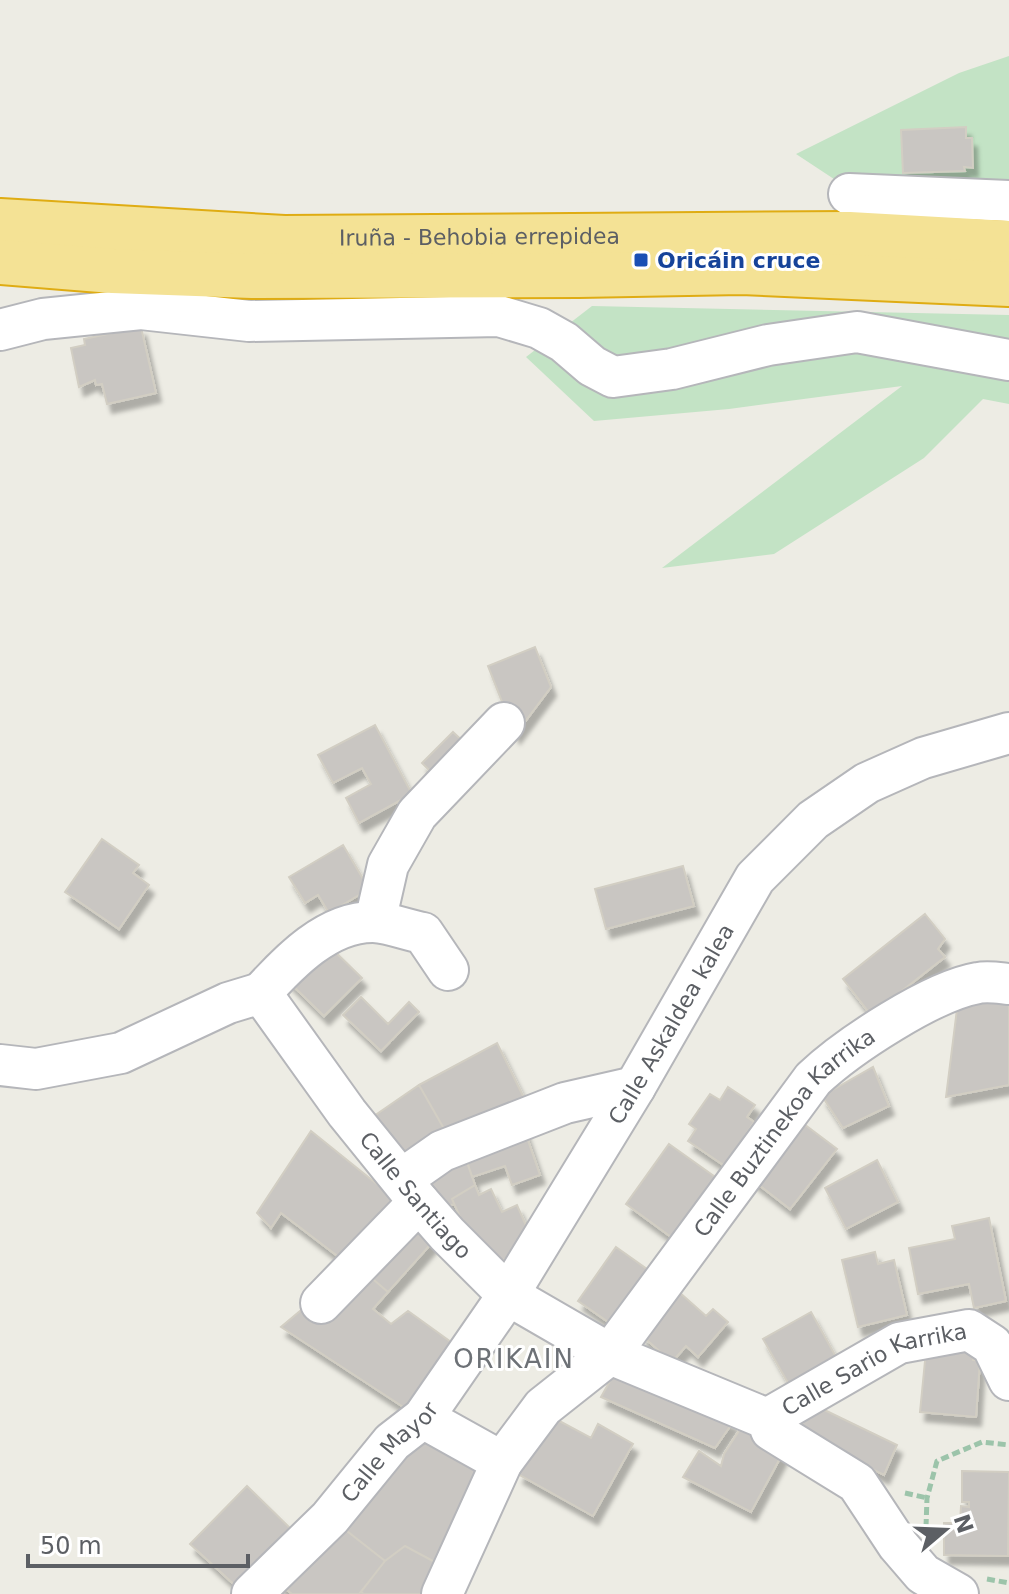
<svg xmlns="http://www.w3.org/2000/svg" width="1009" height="1594" font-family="'DejaVu Sans',sans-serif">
<defs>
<filter id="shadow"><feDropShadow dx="5" dy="9" stdDeviation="2" flood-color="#0004"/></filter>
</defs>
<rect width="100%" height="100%" fill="#edece4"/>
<path fill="#c3e3c5" d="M1009,56V189L840,183L796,154L959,73Z
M592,306L1009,315V404L983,399L924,458L774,554L662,568L902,386L729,409L594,421L526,357Z"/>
<path fill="#c9c6c2" stroke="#d2cec3" stroke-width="2" filter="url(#shadow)" d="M966,127V138H972L973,168L964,167L965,171L903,173L901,130Z
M141,327L156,393L107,404L102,384L96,385L95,380L79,387L71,348L85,345L84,339Z
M535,647L551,687L515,735L488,666Z
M375,725L412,794L359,823L346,798L371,784L362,768L333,783L318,755Z
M453,732L469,747L437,778L422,763Z
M102,839L139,865L133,873L149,885L119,929L65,892Z
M343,845L369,889L329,913L318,895L305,903L289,877Z
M683,866L694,906L606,929L595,889Z
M925,914L945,939L938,949L945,957L871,1015L843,979Z
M324,941L362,978L324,1016L287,980Z
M959,993L1009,1002V1085L946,1097Z
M361,997L388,1024L409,1002L419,1012L381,1051L343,1015Z
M497,1043L527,1104L451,1141L419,1085Z
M873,1067L889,1106L843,1128L822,1096Z
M419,1085L451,1141L409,1166L374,1116Z
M728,1087L755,1105L747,1117L754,1122L725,1166L688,1141L696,1129L689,1124L710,1094L720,1100Z
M796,1118L837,1149L790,1209L750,1178Z
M523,1126L540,1175L512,1185L505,1166L472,1177L462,1147Z
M311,1131L393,1197L348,1264L281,1213L271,1228L257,1213Z
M669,1144L718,1179L674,1239L626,1204Z
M462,1147L475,1185L452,1199L454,1204L439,1209L418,1171Z
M877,1160L898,1202L846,1229L825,1188Z
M475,1185L479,1195L491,1189L502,1212L517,1205L535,1246L483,1269L452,1199Z
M418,1218L438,1236L388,1292L367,1274Z
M989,1218L1006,1301L974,1308L969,1284L918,1294L909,1248L955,1239L952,1226Z
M616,1247L654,1274L617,1328L578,1301Z
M875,1252L878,1264L894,1260L907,1315L858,1327L842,1260Z
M367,1274L388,1292L373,1309L391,1324L408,1311L462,1350L414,1414L281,1327L313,1300Z
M679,1292L706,1316L713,1309L728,1322L698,1357L686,1346L672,1362L641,1335Z
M811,1312L840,1364L792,1390L763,1339Z
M975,1345L973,1360L980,1361L976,1417L920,1412L926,1351Z
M615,1372L733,1422L715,1448L601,1397Z
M812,1404L897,1445L884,1475L798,1433Z
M550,1416L591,1438L598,1424L633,1444L593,1516L518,1474Z
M744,1423L785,1449L751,1512L683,1477L699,1451L721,1466L724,1454Z
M411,1431L489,1473L446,1568L405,1546L385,1561L333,1520Z
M962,1471L1009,1472L1008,1556L944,1555V1523H960L961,1506L969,1507V1502H962Z
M247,1486L291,1529L238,1588L190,1544Z
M333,1520L385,1561L359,1594H292L277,1582Z
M405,1546L446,1568L428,1594H364L361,1592L385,1561Z"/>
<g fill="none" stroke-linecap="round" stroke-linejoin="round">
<g stroke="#b5b6ba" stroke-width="44">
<g id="minor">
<path d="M849,194L1009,201"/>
<path d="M0,330L43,319L141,309L249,321L499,316L539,328L564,342L592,366L613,377L672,369L768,345L857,332L1009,360"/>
<path d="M375,922L388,865L417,814L504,723"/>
<path d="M261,993C289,962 328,921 374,922C390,923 407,930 423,933L448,970"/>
<path id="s1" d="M0,1065L36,1069L121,1053L228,1003L261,993L347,1113L419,1202L447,1234L508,1295L610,1354L767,1419L771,1430L857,1483L898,1545L923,1574L958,1594"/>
<path d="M402,1179L442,1151L565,1103L635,1087"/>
<path d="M321,1303L419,1202"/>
<path d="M423,1418L502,1462"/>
<path id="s2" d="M767,1419L899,1343L969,1330L992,1345L1009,1380"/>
<path id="s3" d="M252,1594L330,1518L392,1442L423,1418L508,1295L635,1087L755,878L813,820L867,783L923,758L1009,733"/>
<path id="s4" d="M442,1594L502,1462L543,1407L610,1354L813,1079C848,1046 932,991 978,983C988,981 999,983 1009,984"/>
</g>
</g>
<g stroke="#dfac13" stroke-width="48">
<g id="highway">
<path id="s5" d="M0,221L284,238L849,234L1009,243"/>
<path d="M0,262L113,271L252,276L579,275L742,272L1009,284"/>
</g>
</g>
<path stroke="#9cc4aa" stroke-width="5" stroke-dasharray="8 4" stroke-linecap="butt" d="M905,1493L927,1498
M926,1527L927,1498L937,1461L982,1442L1009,1445
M987,1579L1009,1583"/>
<use href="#minor" stroke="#fff" stroke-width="40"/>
<use href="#highway" stroke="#f4e295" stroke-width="44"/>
</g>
<rect fill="#1a4fb4" stroke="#fff" stroke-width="3" x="633" y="252" width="16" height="16" rx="4"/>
<g text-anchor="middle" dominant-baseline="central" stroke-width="6" stroke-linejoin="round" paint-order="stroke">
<g font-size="22" fill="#5c5f64" stroke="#fff">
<text stroke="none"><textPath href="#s5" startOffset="480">Iruña - Behobia errepidea</textPath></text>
<text stroke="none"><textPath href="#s3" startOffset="712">Calle Askaldea kalea</textPath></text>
<text stroke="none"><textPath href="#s4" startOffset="582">Calle Buztinekoa Karrika</textPath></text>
<text stroke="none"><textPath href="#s1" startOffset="530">Calle Santiago</textPath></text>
<text stroke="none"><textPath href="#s2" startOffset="120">Calle Sario Karrika</textPath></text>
<text stroke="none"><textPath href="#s3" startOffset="198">Calle Mayor</textPath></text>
</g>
<g font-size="22" font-weight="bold" fill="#164399" stroke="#fff" text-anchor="start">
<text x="657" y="260">Oricáin cruce</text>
</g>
<g font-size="26" letter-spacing="2" fill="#6d7176" stroke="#fff">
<text x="514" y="1359">ORIKAIN</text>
</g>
</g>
<g transform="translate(945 1530) rotate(71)" stroke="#ffffff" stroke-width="6" paint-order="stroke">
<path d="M0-6L14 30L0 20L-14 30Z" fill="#5c5f64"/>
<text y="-12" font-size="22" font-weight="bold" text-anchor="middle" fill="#5c5f64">N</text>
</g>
<path d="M28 1554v12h220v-12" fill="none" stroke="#5c5f64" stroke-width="4"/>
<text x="40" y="1554" font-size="24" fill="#5c5f64" stroke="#ffffff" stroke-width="6" paint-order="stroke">50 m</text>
</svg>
